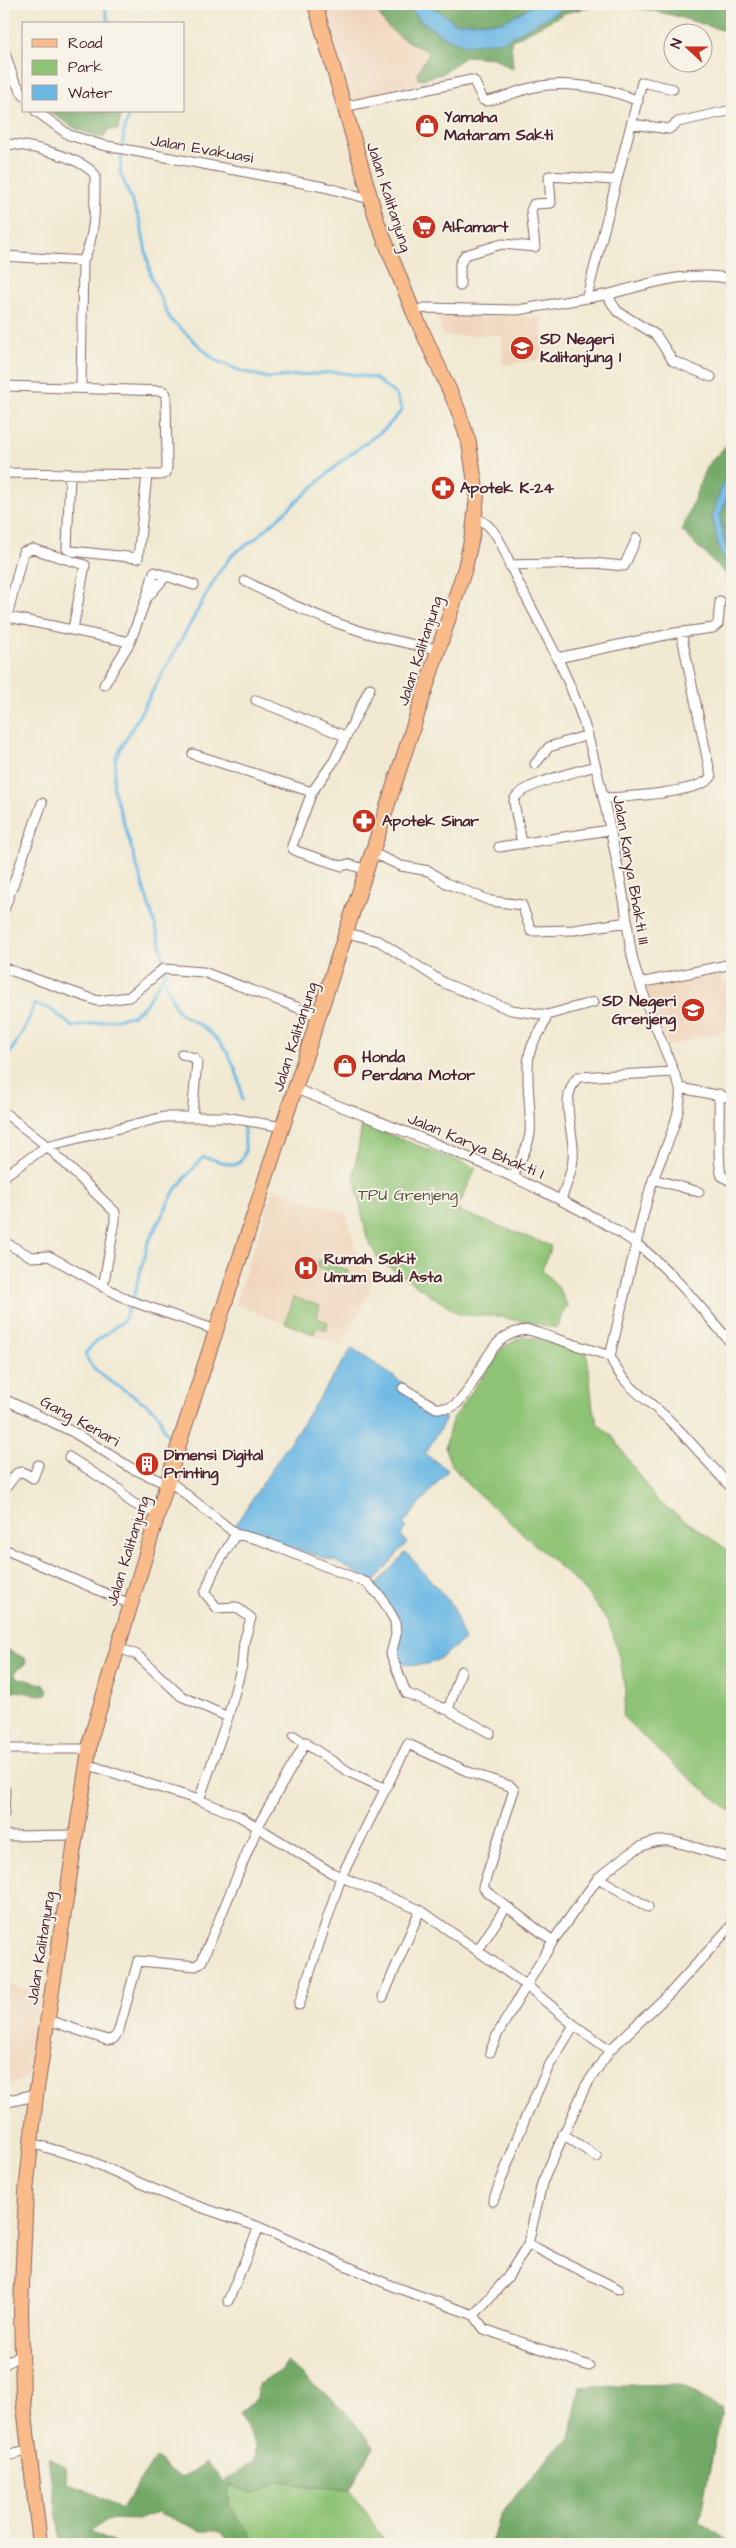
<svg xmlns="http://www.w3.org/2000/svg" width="736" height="2548" font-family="'Architects Daughter',sans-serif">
<rect width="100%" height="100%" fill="#f7f3e8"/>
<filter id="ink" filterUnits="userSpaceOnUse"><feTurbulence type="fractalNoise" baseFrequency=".02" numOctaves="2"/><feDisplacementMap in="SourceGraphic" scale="10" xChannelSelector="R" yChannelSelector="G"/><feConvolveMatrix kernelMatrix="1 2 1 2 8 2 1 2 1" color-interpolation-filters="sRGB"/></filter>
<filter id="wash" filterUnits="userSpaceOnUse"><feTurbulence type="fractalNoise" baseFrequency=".0096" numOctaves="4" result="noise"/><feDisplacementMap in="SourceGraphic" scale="20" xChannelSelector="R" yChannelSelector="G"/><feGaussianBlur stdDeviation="1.12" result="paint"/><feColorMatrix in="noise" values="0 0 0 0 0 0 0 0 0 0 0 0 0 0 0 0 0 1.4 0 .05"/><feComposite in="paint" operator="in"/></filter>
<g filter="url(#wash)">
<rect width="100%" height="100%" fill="#f1e9d2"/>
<path fill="#f0d5bc" d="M324,4H376L377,10L388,27L401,38L429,52L417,74L419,80L408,91L352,103Z
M435,313H455V316L542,317V359L503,365L502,335L444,336Z
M720,972L723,984L732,982V1028L668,1046L663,1030L646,993V987L685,975Z
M274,1189L346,1213L359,1264L373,1273L369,1292L341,1346L235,1304Z
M4,1984L41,1993L27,2079L4,2085Z"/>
<path fill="#8ec374" stroke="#6c7150" d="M362,1124L476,1168L457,1210L551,1246L542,1270L558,1287L567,1305L556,1328L496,1316L460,1315L379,1260L367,1238L354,1175Z
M319,1260L349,1271L347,1277L316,1268Z
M294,1297L320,1306L317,1318L328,1322L326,1330L317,1327L314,1334L285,1323Z
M524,1336L563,1345L587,1353L593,1409L598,1424L612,1436L657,1501L732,1553V1812L675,1766L622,1716L626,1695L620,1660L609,1623L583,1588L464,1481L450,1462L445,1448L452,1420L502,1348Z
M281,2481L299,2486L350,2489L387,2544H257L229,2505L228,2485L254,2492Z"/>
<path fill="#72a966" stroke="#5e6448" d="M376,4H397L405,10L413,11L421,21L448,39L466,45L561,11L571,4H602L565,13L511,41L513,69L494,58L466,56L442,74L419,80L417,74L429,52C408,42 380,30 376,4Z
M428,4H536L502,22L455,23Z
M618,4H732V33L672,15Z
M48,111H122L118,130H108L103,138L78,130Z
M732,439V458L712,516L719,550L732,570V580L682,531L706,467Z
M732,485V551L726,547L720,517Z
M4,1648L25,1658L26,1663L15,1672L16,1677L45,1685L48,1690L46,1694C31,1698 22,1688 4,1692Z
M286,2362L343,2409L374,2446L350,2489L299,2486L281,2481L254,2493L228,2485L229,2505L257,2544H234L220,2531H201L157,2512L137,2520L109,2519L89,2532L118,2544H61L48,2458L66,2467L67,2483L99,2496L121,2510L155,2458L181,2478L207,2462L223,2482L255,2461L256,2447L239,2414L257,2398L258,2385L282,2371Z
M681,2384L722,2410L699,2522L732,2542V2544H491L502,2513L551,2455L570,2439L580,2386Z"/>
<path fill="#6ab8e4" stroke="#5a6c88" d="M397,4H428L456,23L502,22L536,4H571L504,41L466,45L448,39L421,21L413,11H405Z
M732,458V485L720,517L726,547L732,551V570L719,550L712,516Z
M352,1348L406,1385L402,1391L446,1419L425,1454L448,1470L403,1524L406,1527L401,1535L407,1542L374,1582L335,1561L245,1534L233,1528Z
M406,1552L453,1606L464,1640C436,1661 433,1670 396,1662L398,1633L374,1587Z"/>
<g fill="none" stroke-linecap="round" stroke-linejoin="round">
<path stroke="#6ab8e4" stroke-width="3" d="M104,4L109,24
M164,980C168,987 174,1006 178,1011C185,1018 196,1022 204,1028C228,1045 240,1072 242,1100
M4,1063L27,1024L34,1004L50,1009L73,1027L132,1016L145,1005L166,972L160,941L113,788L116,757L219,572L233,554L255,539L344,459L386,428L402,410L396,395L375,378L336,372L268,378L241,371L215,360L170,319L151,277L140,221L120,172L124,131L130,111
M169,1436C161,1429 163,1420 157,1413C138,1393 94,1380 85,1354L93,1344L124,1320L135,1292L148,1243L175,1190L203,1157L234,1165C251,1158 244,1137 243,1123"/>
</g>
</g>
<g filter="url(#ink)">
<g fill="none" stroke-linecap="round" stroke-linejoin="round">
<g stroke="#846665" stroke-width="11">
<path id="minor" d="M4,50L13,78L24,96
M343,107L471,80L474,81L483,100L486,101C501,99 516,91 531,88C564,80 607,87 638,101
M36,111L69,135L102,145L324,187L370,199
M632,124L669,129L678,122L732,110
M4,144C26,144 82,157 95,175C95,203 96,235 83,261
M4,256L83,261L81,387
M460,286V264L465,255L502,244L535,247L531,210L534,204L551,203L549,176L615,180
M610,294C651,283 690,270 732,279
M587,296L642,82L673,89
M413,311L425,308L518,310L610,294V300L617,311L656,335L673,361L711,377
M4,386L163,391L166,394L167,467L166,473L161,475L4,473
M70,474L67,549L71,551L138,558L147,475
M476,518C501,528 506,559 518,582C544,632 573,682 588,737C603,791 614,845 624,900C628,921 628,943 634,964C645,1006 665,1047 680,1088C683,1117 660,1157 651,1186C635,1242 624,1299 610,1356C622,1387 650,1400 672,1423C693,1443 711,1467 732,1488
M509,565L593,563L624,566L637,538
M245,581C309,615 366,638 438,649
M147,596L154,572L194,585
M4,616L130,642
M7,617L23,552L33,549L85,565L73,629
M557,658L675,633L713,628L718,624L720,601
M104,685L130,642L146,599L166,576
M256,700L345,736
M193,754L312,792
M535,764L549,747L588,735
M603,798C623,797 701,793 711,777L681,632
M522,844C521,836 514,806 514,801C516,785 580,771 595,766
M499,847L609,830
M373,853L401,866L429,871L446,883L491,901L522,905L531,931L574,930L628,922
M367,870L348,864L342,866L299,852L293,849L292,846L312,792L334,761L370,688
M4,910L42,803
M347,933L379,941L444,983L511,1010L547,1015L594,1002
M4,968L98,1001L129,997L163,969L203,972L320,1016
M640,983L732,964
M182,1054L194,1058L197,1062L192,1116
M680,1088L732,1098
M296,1089C379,1122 463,1152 544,1192C576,1208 610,1224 639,1246C675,1274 702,1310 732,1344
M719,1094C720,1109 717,1169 722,1176L732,1182
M6,1114L47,1146L115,1212V1221L103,1287
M4,1176L47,1146L164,1117H225L283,1127
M513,1177L527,1146L530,1134C532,1108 525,1082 529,1056C532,1037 544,1032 547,1015
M653,1179L699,1192
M561,1200C565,1187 572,1174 573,1159C576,1132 557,1100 578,1077L674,1072
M4,1242L32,1257L49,1256L128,1300L216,1330
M403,1388L436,1408H450C482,1391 481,1331 529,1330L610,1356
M4,1399L73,1432L131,1468L167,1484
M69,1457L120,1490C126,1503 145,1509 158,1513
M168,1480L236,1534L214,1570L205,1593L217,1608L236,1607L251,1618L244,1642L242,1665L228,1717L199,1800
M4,1490L17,1473L23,1472L33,1478L38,1465
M236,1534L260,1540L367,1583L381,1597L395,1621L396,1635L391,1654L406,1693L448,1710L490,1733
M4,1549L130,1604
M117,1647L137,1655L181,1696L228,1717
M448,1710L461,1671
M294,1736L349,1772L384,1788
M4,1749H89
M4,1814L5,1790
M4,1834L8,1836L75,1835
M598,1878C617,1863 642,1838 669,1841C690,1844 712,1854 732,1858
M478,1950L506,1907
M383,1997L420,1910
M299,2005L341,1877L408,1744L471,1773L510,1786L514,1790L483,1887L487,1892L553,1941L598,1878L648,1907
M48,2020L107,2040L113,2039L118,2033L138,1961L196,1966L202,1961L258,1826L306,1742
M610,2050L672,1991L732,1925
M490,2052L498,2033L553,1941
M563,2134L597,2157
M31,2143L86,2159L174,2198L259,2227L392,2286L474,2315L507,2278L528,2244L542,2183L585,2087L610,2050L574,2025L526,1985L420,1910L332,1873L239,1816L199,1800L86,1764
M493,2201L524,2121L549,2066L574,2025
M528,2244L618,2289
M228,2301L259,2227
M474,2315L484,2329L589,2366
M4,2365L21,2354
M4,2456L29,2451"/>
</g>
<g stroke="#846665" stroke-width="13">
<path id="tertiary" d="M4,2102L36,2095"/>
</g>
<g stroke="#846665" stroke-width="16">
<path id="primary" d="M40,2544L23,2398L21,2309L26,2192L36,2095L91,1737L178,1447L465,568L473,532L477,496L469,443L457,407L413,311L377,221L315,4"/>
</g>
<use href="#minor" stroke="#fff" stroke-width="9"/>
<use href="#tertiary" stroke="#fff" stroke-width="11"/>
<use href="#primary" stroke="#fabb8b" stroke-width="14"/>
</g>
</g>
<defs>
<g id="shop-disc" transform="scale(1.25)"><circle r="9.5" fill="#c8321e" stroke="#f7f3e8"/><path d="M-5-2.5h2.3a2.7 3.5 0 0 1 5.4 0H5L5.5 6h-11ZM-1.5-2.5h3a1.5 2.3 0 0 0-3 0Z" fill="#fff"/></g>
<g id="supermarket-disc" transform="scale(1.25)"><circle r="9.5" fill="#c8321e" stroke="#f7f3e8"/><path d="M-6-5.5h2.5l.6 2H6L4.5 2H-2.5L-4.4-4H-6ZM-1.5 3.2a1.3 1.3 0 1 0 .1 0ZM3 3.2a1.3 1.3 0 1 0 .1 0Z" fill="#fff"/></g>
<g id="school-disc" transform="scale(1.25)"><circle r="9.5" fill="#c8321e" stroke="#f7f3e8"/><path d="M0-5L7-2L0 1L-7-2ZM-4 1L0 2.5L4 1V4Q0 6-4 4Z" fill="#fff"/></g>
<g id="pharmacy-disc" transform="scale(1.25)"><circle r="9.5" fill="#c8321e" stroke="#f7f3e8"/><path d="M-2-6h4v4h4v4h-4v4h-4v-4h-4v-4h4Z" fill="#fff"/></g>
<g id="hospital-disc" transform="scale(1.25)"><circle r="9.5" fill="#c8321e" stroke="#f7f3e8"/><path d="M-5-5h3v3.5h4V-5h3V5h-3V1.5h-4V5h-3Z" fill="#fff"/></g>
<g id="building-disc" transform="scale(1.25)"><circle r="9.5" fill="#c8321e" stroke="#f7f3e8"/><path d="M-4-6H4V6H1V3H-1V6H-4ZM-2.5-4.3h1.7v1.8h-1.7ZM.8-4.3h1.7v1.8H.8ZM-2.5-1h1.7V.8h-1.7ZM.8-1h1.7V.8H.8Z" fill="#fff"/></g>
</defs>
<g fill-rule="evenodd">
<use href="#shop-disc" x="427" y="126"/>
<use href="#supermarket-disc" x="424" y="227"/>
<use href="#school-disc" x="522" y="348"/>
<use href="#pharmacy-disc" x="443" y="488"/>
<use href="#pharmacy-disc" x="364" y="821"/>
<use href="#school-disc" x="693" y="1010"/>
<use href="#shop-disc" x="345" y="1066"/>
<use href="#hospital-disc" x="306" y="1268"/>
<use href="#building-disc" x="147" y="1464"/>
</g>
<g text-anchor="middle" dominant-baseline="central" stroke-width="4" stroke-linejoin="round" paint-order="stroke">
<g font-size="16" font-weight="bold" fill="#4a1f2b" stroke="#f7f3e8" text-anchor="start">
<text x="444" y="117">Yamaha<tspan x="444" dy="18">Mataram Sakti</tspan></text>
<text x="442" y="227">Alfamart</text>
<text x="540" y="339">SD Negeri<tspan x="540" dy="18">Kalitanjung 1</tspan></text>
<text x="460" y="488">Apotek K-24</text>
<text x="382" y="821">Apotek Sinar</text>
<text x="676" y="1001" text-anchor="end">SD Negeri<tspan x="676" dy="18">Grenjeng</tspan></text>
<text x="362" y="1057">Honda<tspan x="362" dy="18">Perdana Motor</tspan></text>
<text x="324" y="1259">Rumah Sakit<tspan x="324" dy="18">Umum Budi Asta</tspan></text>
<text x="164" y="1455">Dimensi Digital<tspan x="164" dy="18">Printing</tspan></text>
</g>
<g font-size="16" fill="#4a1f2b" stroke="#f7f3e8">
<text transform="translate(202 149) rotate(10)">Jalan Evakuasi</text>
<text transform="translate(389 197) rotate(72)">Jalan Kalitanjung</text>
<text transform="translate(420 651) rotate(-72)">Jalan Kalitanjung</text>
<text transform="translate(631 870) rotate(80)">Jalan Karya Bhakti III</text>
<text transform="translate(295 1037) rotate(-72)">Jalan Kalitanjung</text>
<text transform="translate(476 1146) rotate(23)">Jalan Karya Bhakti I</text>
<text transform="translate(80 1421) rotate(29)">Gang Kenari</text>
<text transform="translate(128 1551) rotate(-73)">Jalan Kalitanjung</text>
<text transform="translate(41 1948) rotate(-81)">Jalan Kalitanjung</text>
</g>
<g font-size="16" fill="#5e5041" stroke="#f7f3e8">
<text x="408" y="1195">TPU Grenjeng</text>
</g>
</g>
<rect width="736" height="2548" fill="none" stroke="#f7f3e8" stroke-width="20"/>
<rect x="22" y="22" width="162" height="90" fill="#f7f3e8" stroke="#b29e9c"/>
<rect x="32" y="39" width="25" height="8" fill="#fabb8b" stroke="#b29e9c"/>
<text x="68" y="48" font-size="15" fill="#4a1f2b">Road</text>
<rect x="32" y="60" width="25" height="15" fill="#8ec374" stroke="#b29e9c"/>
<text x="68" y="72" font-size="15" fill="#4a1f2b">Park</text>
<rect x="32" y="85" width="25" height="15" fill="#6ab8e4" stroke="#b29e9c"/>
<text x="68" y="98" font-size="15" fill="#4a1f2b">Water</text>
<g transform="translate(688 48) rotate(291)"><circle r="24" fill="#f7f3e8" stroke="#b29e9c"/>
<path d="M0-4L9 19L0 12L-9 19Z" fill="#c8321e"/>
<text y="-8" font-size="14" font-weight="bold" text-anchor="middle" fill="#4a1f2b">N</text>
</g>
</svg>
